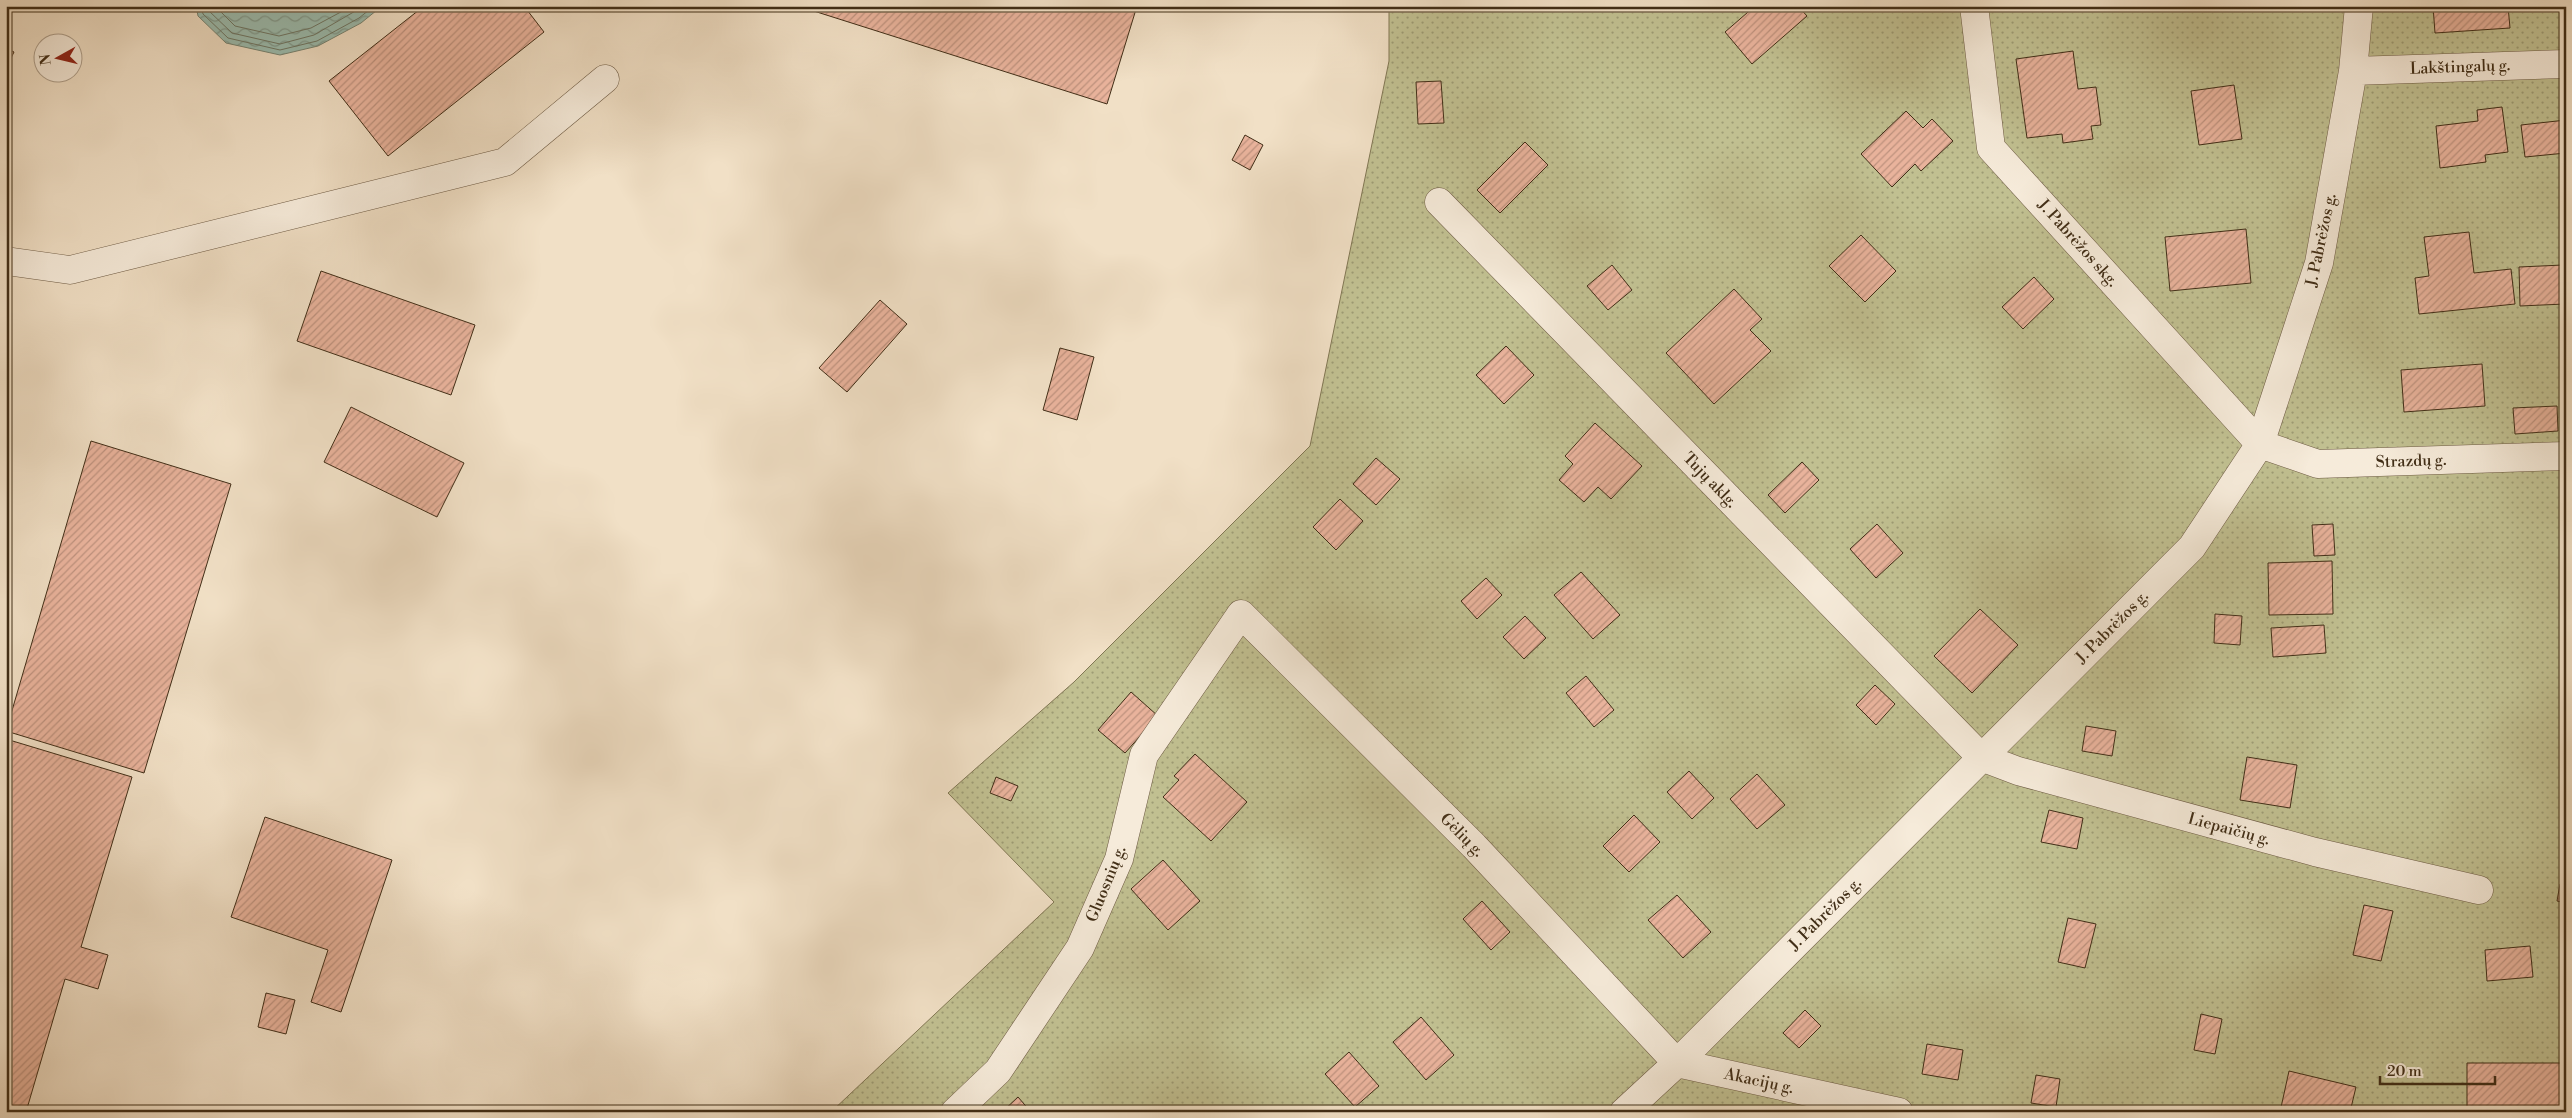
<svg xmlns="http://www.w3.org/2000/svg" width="2572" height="1118" font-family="'Libre Bodoni',serif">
<defs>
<pattern id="green-dots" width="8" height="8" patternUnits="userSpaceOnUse" patternTransform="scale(1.25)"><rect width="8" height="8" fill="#c1c091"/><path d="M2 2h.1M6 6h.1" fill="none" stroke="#9e9c75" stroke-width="1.8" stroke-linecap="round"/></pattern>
<pattern id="water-waves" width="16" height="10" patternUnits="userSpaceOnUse" patternTransform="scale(1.25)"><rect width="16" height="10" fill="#9bbdb0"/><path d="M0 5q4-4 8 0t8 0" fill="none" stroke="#809a8e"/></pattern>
<pattern id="building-hatch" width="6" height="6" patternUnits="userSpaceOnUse" patternTransform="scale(1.25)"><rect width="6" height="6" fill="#e9b39c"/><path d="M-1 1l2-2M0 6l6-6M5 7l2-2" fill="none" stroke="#be927e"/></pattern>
</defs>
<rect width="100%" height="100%" fill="#f1e0c6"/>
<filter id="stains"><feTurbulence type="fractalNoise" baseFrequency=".004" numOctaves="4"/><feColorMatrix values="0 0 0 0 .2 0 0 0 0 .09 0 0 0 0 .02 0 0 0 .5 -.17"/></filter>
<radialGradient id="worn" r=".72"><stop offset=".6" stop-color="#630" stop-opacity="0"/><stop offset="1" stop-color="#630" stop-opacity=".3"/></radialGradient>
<path fill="url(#green-dots)" stroke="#817754" d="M1389,6H2566V1112H831L1054,902L948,793L1074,682L1310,446L1389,61Z"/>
<path fill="url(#water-waves)" stroke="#778473" d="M196,6H382L361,23L318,46L280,55L226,43L198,16Z"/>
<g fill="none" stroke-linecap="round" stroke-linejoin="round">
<path stroke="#6e7664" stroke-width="1" d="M201,6L203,14L228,38L280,50L317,41L359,18L374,6
M207,6L209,11L232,33L280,44L314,35L364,6
M215,6L235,26L279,36L311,28L352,6"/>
</g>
<path fill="url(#building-hatch)" stroke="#412e17" d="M424,6H524L544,32L388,156L329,81Z
M798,6H1137L1107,104Z
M1755,6H1798L1807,16L1752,64L1725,32Z
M2433,6H2508L2510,28L2435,33Z
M6,48L14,52L6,68Z
M2073,51L2078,89L2096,87L2101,125L2091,126L2093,139L2063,143L2062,134L2027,138L2016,59Z
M1441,81L1444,123L1418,124L1416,82Z
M2234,85L2242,139L2199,145L2191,91Z
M2502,107L2508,152L2485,155L2486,162L2440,168L2436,126L2478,121L2477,110Z
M1906,111L1923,128L1932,119L1953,141L1921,171L1915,164L1892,187L1861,154Z
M2566,120V153L2525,157L2521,125Z
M1245,135L1263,145L1250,170L1232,160Z
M1525,142L1548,165L1500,213L1477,190Z
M2246,229L2251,283L2170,291L2165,237Z
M2469,232L2474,273L2511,269L2515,304L2419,314L2415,278L2429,276L2424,237Z
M1861,235L1896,271L1865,302L1829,266Z
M1612,265L1632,290L1608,310L1587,286Z
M2563,265L2565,304L2520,306L2519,267Z
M321,271L475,325L451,395L297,341Z
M2034,277L2054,299L2023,329L2002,307Z
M1734,289L1762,319L1750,330L1771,351L1714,404L1666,353Z
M880,300L907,324L847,392L819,368Z
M1506,346L1534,375L1504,404L1476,375Z
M1060,348L1094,357L1077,420L1043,410Z
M2482,364L2485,406L2404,412L2401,370Z
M2557,406L2558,431L2515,434L2513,408Z
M351,407L464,463L437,517L324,462Z
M1595,423L1642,466L1611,499L1598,487L1584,502L1559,480L1573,464L1565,456Z
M91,441L231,484L144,773L6,731Z
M1376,458L1400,479L1376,505L1353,484Z
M1802,462L1819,480L1785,513L1768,495Z
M1340,499L1363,521L1336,550L1313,527Z
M1877,524L1903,553L1876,578L1850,549Z
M2333,524L2335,555L2314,556L2312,525Z
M2332,561L2333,614L2269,615L2268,563Z
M1581,572L1620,615L1593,639L1554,595Z
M1486,578L1502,595L1477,619L1461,601Z
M1980,609L2018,645L1972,693L1934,656Z
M2215,614L2242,616L2240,645L2214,643Z
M1525,616L1546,638L1524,659L1503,637Z
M2324,625L2326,653L2273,657L2271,628Z
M1586,676L1614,710L1594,727L1566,693Z
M1875,685L1895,704L1876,725L1856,705Z
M1131,692L1158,716L1125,753L1098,730Z
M2086,726L2116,731L2112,756L2082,751Z
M6,739L132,777L81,947L108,955L98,989L65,979L26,1112H6V958L12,938L6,937Z
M1195,754L1247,802L1211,841L1163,797L1179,780L1174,776Z
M2247,757L2297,765L2290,808L2240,800Z
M1689,771L1714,798L1692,819L1667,792Z
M1757,774L1785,805L1757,829L1730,799Z
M996,777L1018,786L1011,801L990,793Z
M2049,810L2083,818L2077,849L2041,842Z
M1634,815L1660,842L1629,872L1603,846Z
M265,817L392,860L341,1012L311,1002L328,950L231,917Z
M1163,860L1200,901L1168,930L1131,889Z
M2560,884L2566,885V903L2557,901Z
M1677,895L1711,932L1683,958L1648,920Z
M1482,901L1510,932L1491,950L1463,919Z
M2364,905L2393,911L2381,961L2353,955Z
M2068,918L2096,924L2085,968L2058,962Z
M2530,946L2533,977L2487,981L2485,950Z
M266,993L295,1000L286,1034L258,1027Z
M1805,1010L1821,1026L1799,1048L1783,1033Z
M2201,1014L2222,1019L2215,1054L2194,1050Z
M1421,1017L1454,1055L1426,1080L1393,1042Z
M1927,1044L1963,1050L1958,1080L1922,1074Z
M1349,1052L1379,1086L1355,1107L1325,1074Z
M2467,1063H2566V1107H2467Z
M2289,1071L2356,1087L2350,1112H2280Z
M2036,1075L2060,1079L2056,1107L2031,1103Z
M1018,1097L1031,1112H1002Z"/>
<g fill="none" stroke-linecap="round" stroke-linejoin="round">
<g stroke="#6d5a43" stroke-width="29">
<path id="minor" d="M1974,6L1991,148L2260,444L2318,464L2566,456
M2353,71L2566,64
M1439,202L1981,757L2018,771L2315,852L2479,890
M6,261L70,270L505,162L605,79
M955,1112L998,1071L1080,948L1119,859L1144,755L1241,614L1474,846L1677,1063L1899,1112
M1624,1112L1677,1063L2192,547L2260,444L2319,263L2353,71L2359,6"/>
</g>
<use href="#minor" stroke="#f6ebda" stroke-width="28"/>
</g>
<g text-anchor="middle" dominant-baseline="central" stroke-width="5" stroke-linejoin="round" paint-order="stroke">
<g font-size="16" fill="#412e17" stroke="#f6ebda">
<text transform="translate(2460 67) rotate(-2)">Lakštingalų g.</text>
<text transform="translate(2321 240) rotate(-78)">J. Pabrėžos g.</text>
<text transform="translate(2078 243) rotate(48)">J. Pabrėžos skg.</text>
<text transform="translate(2411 461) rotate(-2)">Strazdų g.</text>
<text transform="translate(1710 480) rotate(46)">Tujų aklg.</text>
<text transform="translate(2112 627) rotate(-45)">J. Pabrėžos g.</text>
<text transform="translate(2229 829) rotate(15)">Liepaičių g.</text>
<text transform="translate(1462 835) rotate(45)">Gėlių g.</text>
<text transform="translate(1106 884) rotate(-68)">Gluosnių g.</text>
<text transform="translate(1825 914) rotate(-45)">J. Pabrėžos g.</text>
<text transform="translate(1759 1081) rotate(12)">Akacijų g.</text>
</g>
</g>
<rect width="2572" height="1118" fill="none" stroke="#f1e0c6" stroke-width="25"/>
<rect x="8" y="8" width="2557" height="1103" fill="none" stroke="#412e17" stroke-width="2.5"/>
<rect x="12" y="12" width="2547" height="1093" fill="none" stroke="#412e17"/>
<g transform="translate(58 58) rotate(262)"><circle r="24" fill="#f6ebda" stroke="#ae9f8c"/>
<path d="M0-4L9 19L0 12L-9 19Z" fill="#8f2418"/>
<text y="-8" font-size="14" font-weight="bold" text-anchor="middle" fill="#412e17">N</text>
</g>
<path d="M2380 1076v8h115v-8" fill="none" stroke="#412e17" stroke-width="2.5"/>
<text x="2387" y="1076" font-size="15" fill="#412e17" stroke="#f6ebda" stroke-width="4" paint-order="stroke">20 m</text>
<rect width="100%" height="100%" filter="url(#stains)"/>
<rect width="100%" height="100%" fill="url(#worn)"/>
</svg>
